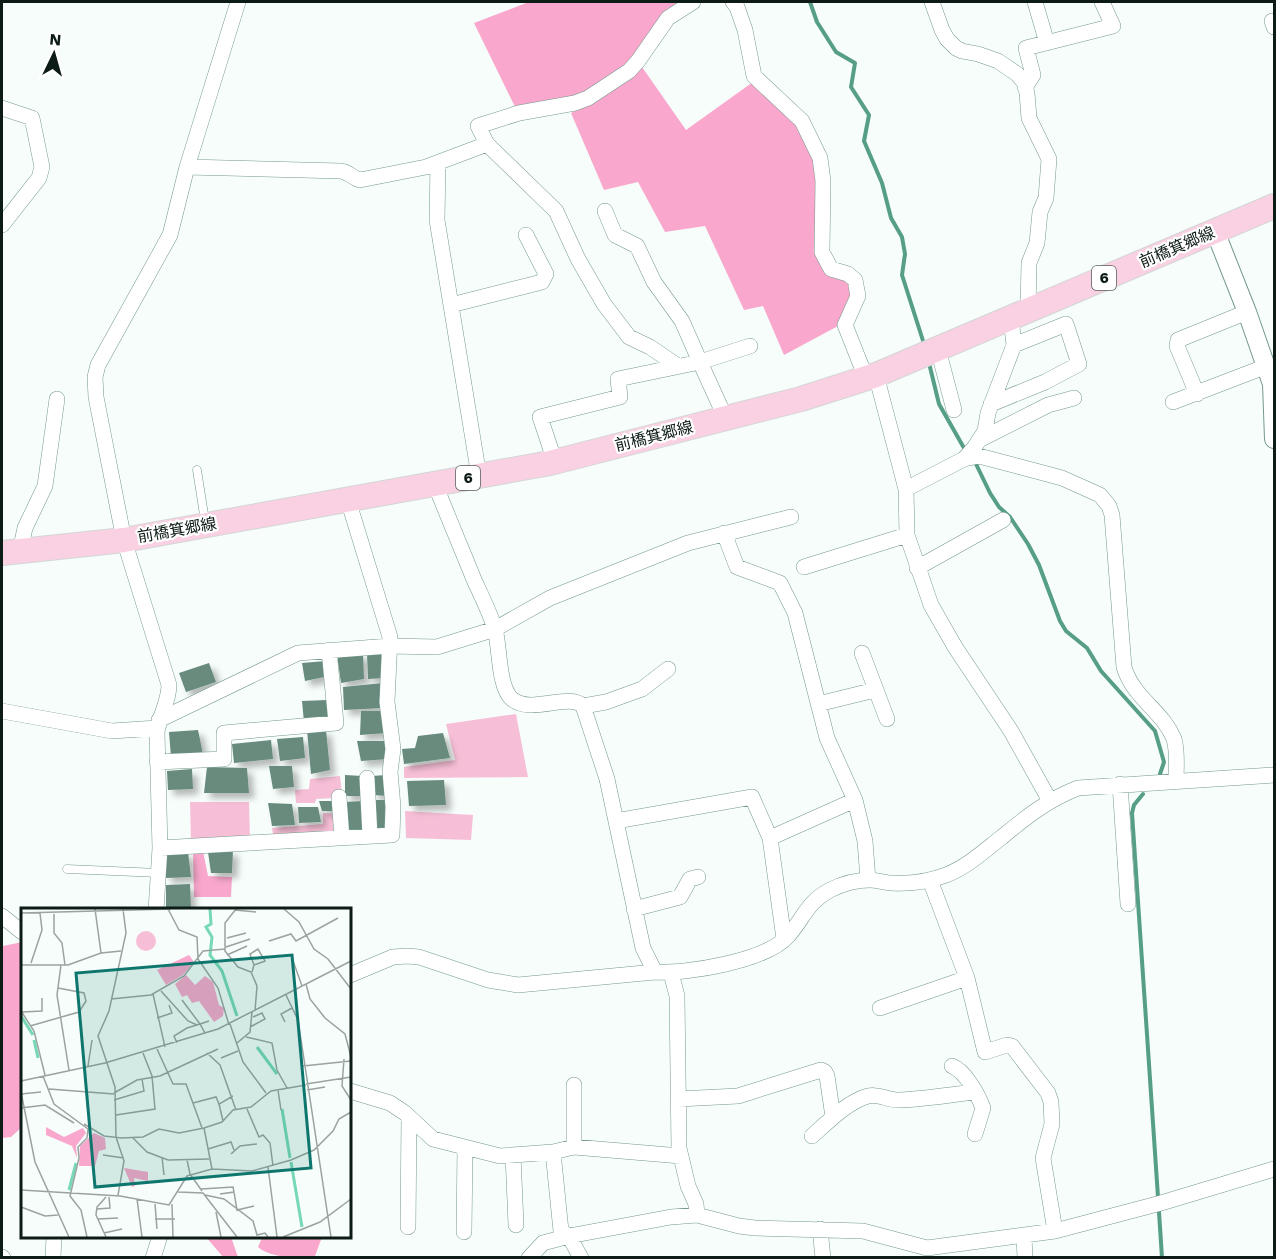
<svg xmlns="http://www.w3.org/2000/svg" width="1276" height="1259" font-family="'Work Sans','Noto Sans JP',sans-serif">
<defs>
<filter id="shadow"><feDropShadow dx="5.5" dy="5.5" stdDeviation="3" flood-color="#0004"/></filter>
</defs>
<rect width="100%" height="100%" fill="#f6fdfa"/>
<path fill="#f7bfd7" d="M516,714L528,777L404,778V767L455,760L446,724Z
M340,776L342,794L334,798L316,799L315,803H296L295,790L309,789L310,779Z
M190,802H249L250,839L191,842Z
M405,811L473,815L471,840L406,838Z
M323,813L337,814L339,836L274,840L272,828L323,824Z"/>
<path fill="#f9a7cc" d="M529,2H683L626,66L579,96L517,111L474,23Z
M642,67L686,130L753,82L798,123L815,160L816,245L849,281L852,298L838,326L784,355L763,306L744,310L705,226L665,232L638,182L604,190L571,113L610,92Z
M203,851L208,876L232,877L231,897H194L193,852Z
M22,942V1127L11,1137L2,1138V949L3,946Z
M206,1237H231L238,1257H223Z
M261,1237H322L315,1256C299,1259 270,1258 258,1247L262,1238Z"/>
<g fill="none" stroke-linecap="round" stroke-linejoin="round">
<path stroke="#569f86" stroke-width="4" d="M810,2L817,22L836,52L855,63L851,87L869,115L864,141L882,183L891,218L902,237L905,254L902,275L925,347
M929,363L939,404L964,448
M976,464L990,493L999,507L1010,517L1028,544L1039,565L1060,621L1066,631L1087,648L1101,671L1155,731L1164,762L1160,774
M1143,794L1134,805L1132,813L1158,1197
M1159,1212L1162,1258"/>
</g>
<path fill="#678b7d" filter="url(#shadow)" d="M385,652L383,678L368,679L367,653Z
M363,653L364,679L341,683L337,655Z
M326,661L329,676L305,681L302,663Z
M209,663L216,682L186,692L179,673Z
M383,683L382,708L344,710L343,687Z
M327,700L329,719L304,722L302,701Z
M361,711H382L387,733L360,735Z
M198,730L203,754L171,757L169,732Z
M307,730H326L330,770L311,774Z
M443,733L450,758L404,764L402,749L415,748L418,736Z
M303,737L305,758L280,761L277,739Z
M271,740L273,759L234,763L232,744Z
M357,741H387L388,759L361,761Z
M269,766H292L294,787L273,789Z
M207,767L247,768L249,793H204Z
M192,769L193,789L168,790L167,771Z
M345,775L362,776L363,796H345Z
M386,775L389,796L373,795L372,776Z
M444,780L446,805L409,806L407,781Z
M374,800H388L389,829L375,831Z
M319,801H335L337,811H322Z
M363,801L366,831L346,832L344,802Z
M268,803L292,804L295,825L272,826Z
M298,807H318L321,822L299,823Z
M233,850L232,873H211L208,852Z
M188,852L191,877L166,878V853Z
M190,884L191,909L166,908V885Z"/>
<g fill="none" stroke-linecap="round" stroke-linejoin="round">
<g stroke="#75998b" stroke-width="9">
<path id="service" d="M197,470L205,521
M67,869L159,873"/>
</g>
<g stroke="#75998b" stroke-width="16">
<path id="minor" d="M733,2L737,7L745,30L754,76L802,121L820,158L823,181L822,252L831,269L848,274L855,280L858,296L845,325L866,378
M932,2L942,30L947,39L956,48L962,51L978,54L998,61L1017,74L1024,82L1027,93L1029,118L1049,159L1046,198L1040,212L1037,243L1029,263L1028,310
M1035,2L1047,43
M1272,21L1274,27
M1025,87L1033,75L1026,48L1113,26L1102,2
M2,108L32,118L42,167L39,178L2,225
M438,163L437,220L479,476
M187,167L341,171C349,172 352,178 360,180L426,167L487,144
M605,211L615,235L637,246L654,282L682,321L700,362L750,346
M451,305L542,282L546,274L526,235
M938,349L954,410
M678,366L650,347L629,337L604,304L578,259L556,211L487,144L478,126L519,113L575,103L588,98L629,71L638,61L668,18L693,2
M876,375L906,489L907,535L931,605L955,647L1011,731L1050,801
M1197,394L1177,346L1178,340L1247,312
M1173,402L1267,366
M991,404L1045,382L1079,364L1066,324L1014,345
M979,440L1048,405L1074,398
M964,459L979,456L1062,478L1100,495L1109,506L1112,515L1124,667C1133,698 1163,711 1174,739C1178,752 1176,768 1176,781
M555,462L540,417L620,397L618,379L700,362L725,417
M435,484C448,517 462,550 475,582C482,597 490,613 495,629C500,647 498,687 512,699C532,715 568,692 583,706L607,779L643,948L655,972
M906,489L964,459L974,448L985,431L988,413L1014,345L1011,318
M724,533L737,567L780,583L795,613L827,738L855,800L865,841L868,880
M20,551L25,528L45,486L57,399
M804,567L907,535
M917,568L1003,520
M862,653L887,719
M818,704L875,690
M583,706L606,702L642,689L668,669
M2,711L112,731L157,728
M159,720L298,653L390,646L437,647L495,629L550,598L688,543L791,517
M157,762L224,759V733L336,723L329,650
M367,778L370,836
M1120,784L1128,904
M339,797L342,838
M616,821L752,797L770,838
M160,848L392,835L393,807L390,772L393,749L387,702L390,637L348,500
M930,880L967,978L985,1052L1007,1045L1012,1046L1048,1093L1051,1102L1052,1124L1043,1158L1055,1231
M634,909L680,897L690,879L698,877
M156,910L160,848L157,732C160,715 169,701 169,685L124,540L96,397L95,377L98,365L170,235L187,167L238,2
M2,916L22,932
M784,939L770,838L855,800
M671,973L677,996L679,1148L688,1186L696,1204L697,1215
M350,975L393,957L407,956L419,957L488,980L518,985L655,972C687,974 766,961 788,936C804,918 807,902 830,890C842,884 857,880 870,880C877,880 885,883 892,883C910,884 930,881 946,875C967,867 984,851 1002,837C1026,817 1049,799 1078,788L1274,775
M880,1008L967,978
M952,1066C965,1071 978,1094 983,1108L975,1134
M350,1091L390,1103L405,1113L433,1139L500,1156L553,1152L574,1147L681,1156
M678,1099L738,1096L821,1070L825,1072L827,1076L833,1117
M812,1136C828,1122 847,1102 868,1096C879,1093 889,1101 900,1100C925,1099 949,1095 974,1092
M574,1147V1085
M553,1152L561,1231L569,1236L581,1258
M513,1155L516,1225
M408,1227L409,1117
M820,1229L823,1258
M464,1232L465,1148
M1024,1236L1025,1258
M2,1257L3,1258
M53,1258L54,1236
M153,1258L160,1236
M529,1258L543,1243L569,1236L671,1217L697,1215L739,1226L755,1228L863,1231L927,1248L1055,1231L1161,1203L1274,1169"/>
</g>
<g stroke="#75998b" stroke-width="20">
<path id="tertiary" d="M1215,231L1247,312L1272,384L1274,439"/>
</g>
<g stroke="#d3d6d5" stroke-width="26">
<path id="primary" d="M2,553L124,540L550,463L801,399L876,375L1274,206"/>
</g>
<use href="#service" stroke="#fff" stroke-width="8"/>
<use href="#minor" stroke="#fff" stroke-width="15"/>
<use href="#tertiary" stroke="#fff" stroke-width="18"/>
<use href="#primary" stroke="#f9d1e3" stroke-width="24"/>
</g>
<g text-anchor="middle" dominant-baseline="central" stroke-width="4.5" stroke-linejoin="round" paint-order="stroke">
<g fill="#fff" stroke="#565f5c" stroke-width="1.5">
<rect x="1092" y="266" width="24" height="24" rx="4.5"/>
<rect x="456" y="466" width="24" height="24" rx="4.5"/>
</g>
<g font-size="15" font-weight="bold" fill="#0d1b16">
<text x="1104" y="278">6</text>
<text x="468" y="478">6</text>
</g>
<g font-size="16" fill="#0d1b16" stroke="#fff">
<text transform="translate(1177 247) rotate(-23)">前橋箕郷線</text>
<text transform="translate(654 436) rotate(-14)">前橋箕郷線</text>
<text transform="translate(177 530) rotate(-10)">前橋箕郷線</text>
</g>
</g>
<g transform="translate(21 908)">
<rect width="330" height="330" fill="#f6fdfa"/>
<path d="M115 33a10 10 0 1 1 20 0a10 10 0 1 1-20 0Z" fill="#f7bfd7"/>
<path d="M168,47L173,54L162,67L145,77L136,62ZM165,67L174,77L184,68L192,74L198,97L203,100L202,108L193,114L178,93L171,95L166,87L161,89L154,76ZM25,219L43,229L62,220L65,225L55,238L56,250L51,238L25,227ZM73,225L84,230L85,241L78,243L74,258H58L59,238ZM103,260L127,264V273L113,270L114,278L111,279Z" fill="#f9a7cc"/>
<path fill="none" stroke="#76d8b6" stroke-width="3" d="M189,1L190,16L185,19L191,29L189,47L201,63L216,108M0,108L12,127M13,132L17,150M236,139L256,166M261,201L269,250M270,254L281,319M48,282L55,255"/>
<path fill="none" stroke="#99a39f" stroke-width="1.5" d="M74,1L80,45M147,1L158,22L176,29L177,51L197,80L208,117M215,1L204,15V43L217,59L230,64L236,78L234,103M263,1L278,14L293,41L307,51L330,81M214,2L235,4M0,5L150,1M33,6V25L41,35L44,57M206,30L225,25M248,33L270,26L275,33L317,10M205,39L229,31M206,47L226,38M271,50L281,78M10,55L21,22L19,5M0,57H47L80,45L100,43M40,57L36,87L48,162M231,64L233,57L229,46L237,41L244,53L233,57M285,76L289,91L304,110L324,126L330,149M140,83L167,113L176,117M132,86L144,139M265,87L277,112L310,329M90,91L130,87L163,68L182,43L204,41M161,92L179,116L188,113M0,103L13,123L24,167M1,104L21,103V90M136,110L151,105L148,97M264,114L260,106L271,100M209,116L222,154L245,185M9,118L58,104L65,93L63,85L37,80M229,119L244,111L241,105L232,109M225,129L251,135L256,162L266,180M156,135L153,128L166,120L179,116L184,125M216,135L229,124L231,104M136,141L152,176H165L181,220M186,145L199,157L215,202M200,150L217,143M323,151L321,178L330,192M67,158L71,132M282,158L330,153M22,168L33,196L67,221L66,230L57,239L58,250L49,288L60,302L66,329M0,173L84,155L197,121L330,53M285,176L330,169M28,181L93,186M257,182L260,202M286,182L304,179M0,184L14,254L48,329M93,185L116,172L139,168L197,141M0,186L20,184M93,192L123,183L121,171M172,195L195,189L198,196M0,200L24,197L53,215M226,201L238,229L242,227L249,235L252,258M95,207L134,201L131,168L122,145M202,213L198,196L212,188M63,216L83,228L101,230L122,229L138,221L158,225L183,220L201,214L212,202L230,199L250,183L285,177M183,220L191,261M112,230L126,244L147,252L188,251M187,241L210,234L213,242M210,246L219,238L236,236M82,247L103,250M141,249L143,267M166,252L169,266L181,283M247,259L256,329M180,281L212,279L213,284L199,286M0,282L99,288L148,297L166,268L191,261L231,263L270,252L293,242L312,223L318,211L330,204M157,284L182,285L216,329M213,284L216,302L233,298M97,287L103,253L95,229L94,179L77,128L88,103L105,25L102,1M184,287L203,291L232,313L236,327L244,325L247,329M116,291L121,329M134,296L136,321M151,296L152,329M0,299L24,308L37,307M76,301L89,300L88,289M195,304L200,329M77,311L97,310M134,311H154M83,325L101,321M85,329L75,307L76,299L85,289M262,329L299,314L330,291"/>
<path fill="#0f766e" fill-opacity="0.15" stroke="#0f766e" stroke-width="3" d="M271,47L290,260L74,279L55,65Z"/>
<rect width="330" height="330" fill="none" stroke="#0d1b16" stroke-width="3"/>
</g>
<rect width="1276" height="1259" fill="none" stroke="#0d1b16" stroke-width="6"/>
<g transform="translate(54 54) rotate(5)" stroke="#ffffff" stroke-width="4.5" paint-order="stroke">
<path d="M0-4.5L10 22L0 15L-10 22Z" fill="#0d1b16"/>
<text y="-9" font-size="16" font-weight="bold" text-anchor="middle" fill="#0d1b16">N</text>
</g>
</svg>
